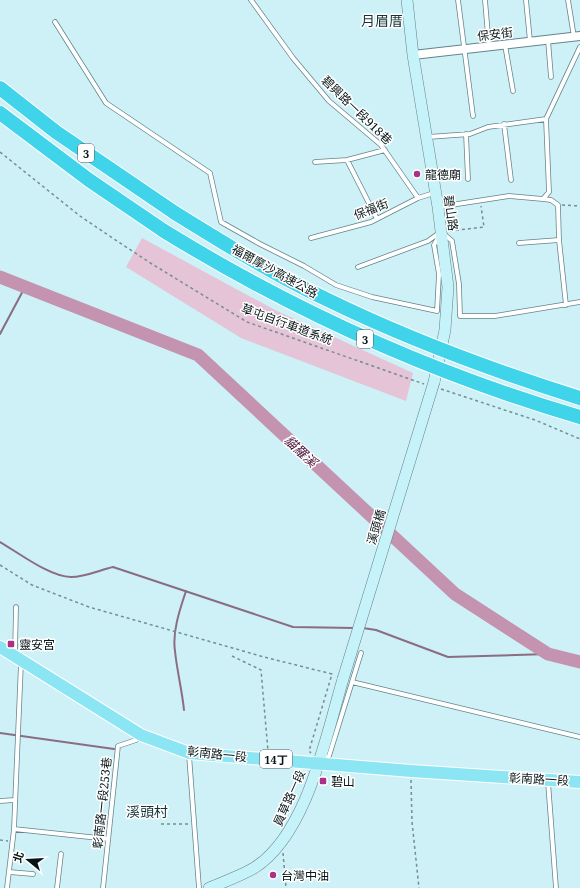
<svg xmlns="http://www.w3.org/2000/svg" width="580" height="888" font-family="'Noto Serif','Noto Sans TC',serif">
<rect width="100%" height="100%" fill="#cdf1f7"/>
<path fill="#e5c4d7" d="M142,238L277,311L413,373L406,401L241,338L126,267Z"/>
<g fill="none" stroke-linecap="round" stroke-linejoin="round">
<path stroke="#8b6d82" stroke-width="2" d="M0,334L25,287
M0,542C19,553 50,577 71,577C85,577 100,570 113,567L293,627L354,628
M363,628L376,630L448,657L548,654
M184,710C182,690 177,671 175,651C172,632 180,609 186,591
M0,733L114,749"/>
<path stroke="#c393af" stroke-width="13" d="M0,277L198,355L455,594L548,654L580,662"/>
<g stroke="#63848a" stroke-width="5.5">
<path id="lane" d="M251,0L293,58L329,101L381,145L418,198
M458,0L473,116
M485,0L489,47
M526,0L530,41
M568,0L574,37
M55,22L106,103L210,173L221,222L260,244L304,266L336,285L372,297L437,311L439,274L434,245L439,236
M548,40L551,77
M505,45L513,91
M504,124L511,180
M466,134L468,179
M428,137L470,134L488,127L546,119
M347,160L377,219
M315,162L347,160L385,150
M543,199L551,200L558,205L559,240L566,305
M438,207L509,196L543,199L549,192L546,119L580,47
M444,234L452,241L459,284L460,316H495L580,302
M311,238L371,222L418,198L434,193
M519,243L559,240
M358,267L428,241L439,233
M15,653L16,607
M352,682L361,653
M189,755L199,888
M322,760L329,756L352,682L580,737
M548,782L556,888
M0,801L14,800
M14,829L108,839
M9,872L33,874
M7,888L14,829L21,663
M57,888L61,854
M103,888L118,746L136,740L139,736"/>
</g>
<g stroke="#63848a" stroke-width="10">
<path id="street" d="M413,55L580,36"/>
</g>
<g stroke="#63848a" stroke-width="12">
<path id="secondary" d="M407,0L413,55L438,207L448,287L445,330L434,382
M209,888C224,882 240,876 254,868C307,835 326,736 343,679"/>
</g>
<g stroke="#fff" stroke-width="14">
<path id="primary" d="M0,647L141,735L189,753L411,771L580,782"/>
</g>
<g stroke="#fff" stroke-width="16">
<path id="highway" d="M0,88L56,132L175,213
M0,113L89,180L164,231"/>
</g>
<path stroke="#748e92" stroke-width="1.5" stroke-dasharray="3 3" stroke-linecap="butt" d="M0,152L80,216L117,241L152,264L247,322L424,384
M562,205L580,206
M450,231L484,227L481,206
M441,389L535,420L580,439
M0,565L32,585L89,607L264,657L332,674L309,751L311,753
M232,656L261,670L268,751
M411,780L412,822L419,888
M161,824H190
M0,840L8,841
M283,853L286,888"/>
<use href="#lane" stroke="#fff" stroke-width="4"/>
<use href="#street" stroke="#fff" stroke-width="8"/>
<use href="#secondary" stroke="#c6f2f9" stroke-width="11"/>
<use href="#primary" stroke="#8ce5f3" stroke-width="12"/>
<use href="#highway" stroke="#40d4eb" stroke-width="14"/>
<g stroke="#63848a" stroke-width="12" stroke-linecap="butt">
<path id="secondary-bridge" d="M343,679L434,382"/>
</g>
<g stroke="#fff" stroke-width="16" stroke-linecap="butt">
<path id="highway-bridge" d="M175,213C225,244 275,275 328,300C410,340 494,371 580,398
M164,231C294,311 433,374 580,417"/>
</g>
<use href="#secondary-bridge" stroke="#c6f2f9" stroke-width="11"/>
<use href="#highway-bridge" stroke="#40d4eb" stroke-width="14"/>
</g>
<g fill="#ab3186" stroke="#fff" stroke-width="1.5">
<circle cx="417" cy="174" r="4"/>
<rect x="7" y="640" width="8" height="8" rx="2"/>
<rect x="319" y="777" width="8" height="8" rx="2"/>
<circle cx="273" cy="875" r="4"/>
</g>
<g text-anchor="middle" dominant-baseline="central" stroke-width="3" stroke-linejoin="round" paint-order="stroke">
<g fill="#fff" stroke="#525b5d" stroke-width="1">
<rect x="78" y="144" width="16" height="18" rx="3"/>
<rect x="357" y="330" width="16" height="18" rx="3"/>
<rect x="260" y="750" width="32" height="18" rx="3"/>
</g>
<g font-size="11" font-weight="bold" fill="#081518">
<text x="86" y="153">3</text>
<text x="365" y="339">3</text>
<text x="276" y="759">14丁</text>
</g>
<g font-size="12" fill="#081518" stroke="#fff">
<text transform="translate(495 34) rotate(-7)">保安街</text>
<text transform="translate(357 110) rotate(44)">碧興路一段918巷</text>
<text transform="translate(371 209) rotate(-22)">保福街</text>
<text transform="translate(451 213) rotate(82)">碧山路</text>
<text transform="translate(275 271) rotate(29)">福爾摩沙高速公路</text>
<text transform="translate(287 324) rotate(20)">草屯自行車道系統</text>
<text transform="translate(376 527) rotate(-73)">溪頭橋</text>
<text transform="translate(217 754) rotate(6)">彰南路一段</text>
<text transform="translate(539 779) rotate(3)">彰南路一段</text>
<text transform="translate(289 798) rotate(-66)">員草路一段</text>
<text transform="translate(102 803) rotate(-84)">彰南路一段253巷</text>
</g>
<g font-size="12" fill="#081518" stroke="#fff" text-anchor="start">
<text x="425" y="174">龍德廟</text>
<text x="19" y="644">靈安宮</text>
<text x="331" y="781">碧山</text>
<text x="281" y="875">台灣中油</text>
</g>
<g font-size="13" font-style="italic" fill="#490f37" stroke="#fff">
<text transform="translate(301 451) rotate(43)">貓羅溪</text>
</g>
<g font-size="14" fill="#143338" stroke="#fff">
<text x="382" y="20">月眉厝</text>
<text x="147" y="811">溪頭村</text>
</g>
</g>
<g transform="translate(28 860) rotate(288)" stroke="#ffffff" stroke-width="3" paint-order="stroke">
<path d="M0-3L7 15L0 10L-7 15Z" fill="#081518"/>
<text y="-6" font-size="11" font-weight="bold" text-anchor="middle" fill="#081518">北</text>
</g>
</svg>
